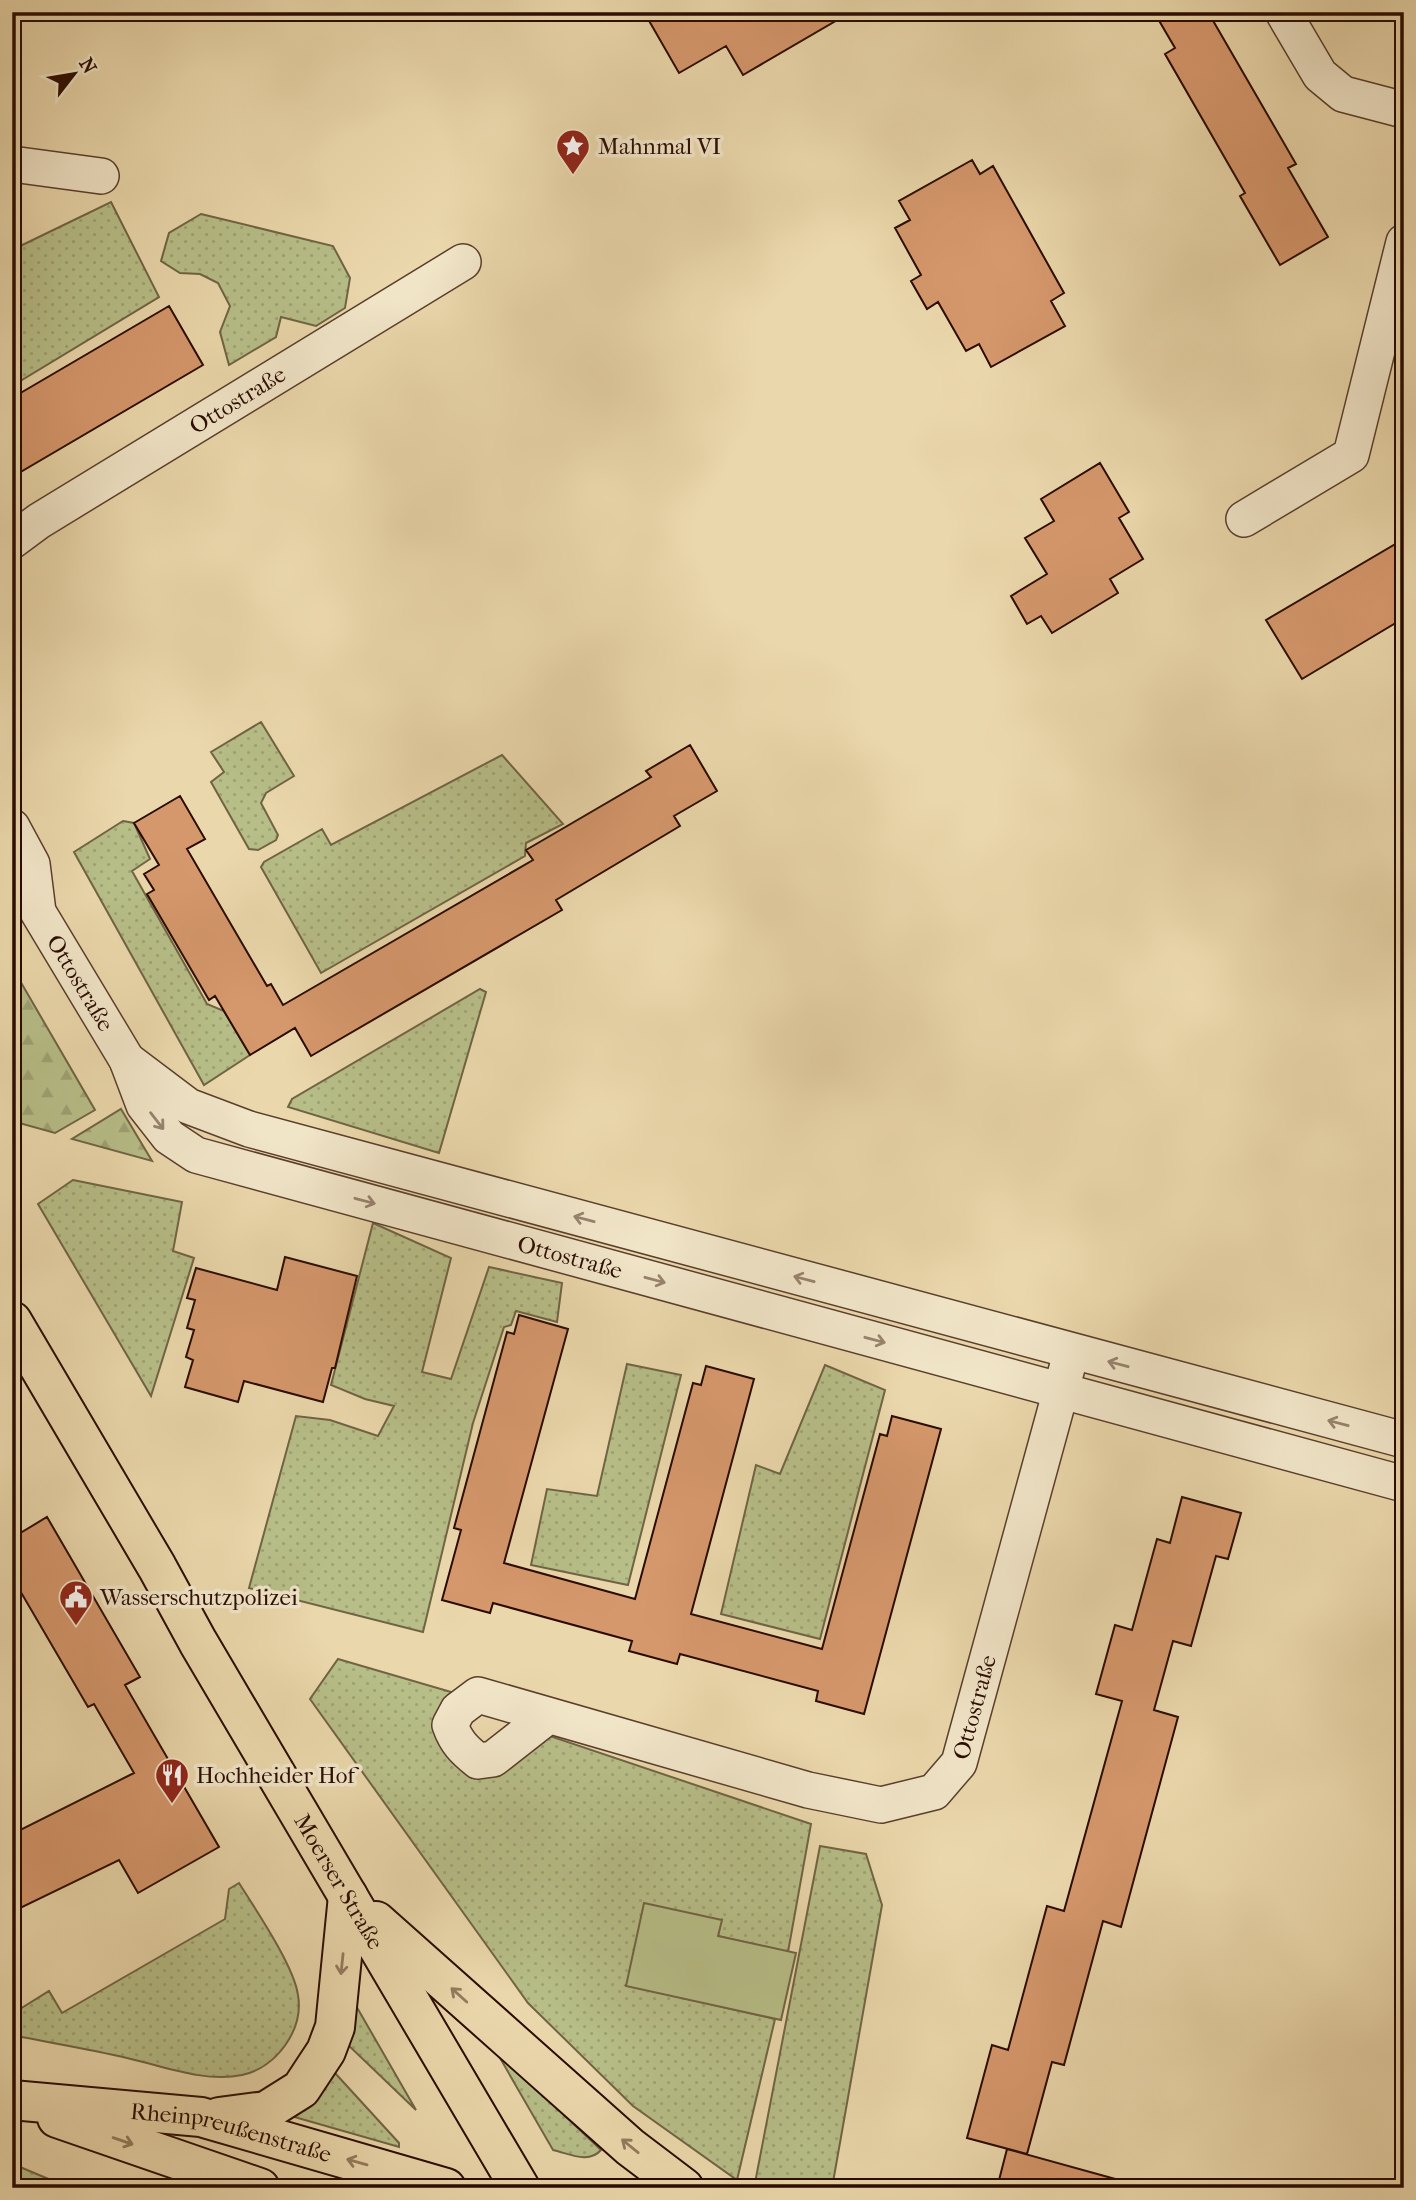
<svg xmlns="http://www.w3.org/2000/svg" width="1416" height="2200" font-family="'IM FELL French Canon',serif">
<defs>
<pattern id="grass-dots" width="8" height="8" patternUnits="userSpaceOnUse" patternTransform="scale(1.75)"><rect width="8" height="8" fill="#b7be88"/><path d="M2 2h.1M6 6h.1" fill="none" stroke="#9ea274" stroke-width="1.8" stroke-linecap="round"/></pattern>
<pattern id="forest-firs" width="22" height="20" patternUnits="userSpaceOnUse" patternTransform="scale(1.75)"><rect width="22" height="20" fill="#b7be88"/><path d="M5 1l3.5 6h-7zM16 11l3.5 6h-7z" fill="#9ea274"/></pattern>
</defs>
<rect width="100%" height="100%" fill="#ead7ab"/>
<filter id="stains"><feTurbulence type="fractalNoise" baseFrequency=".00286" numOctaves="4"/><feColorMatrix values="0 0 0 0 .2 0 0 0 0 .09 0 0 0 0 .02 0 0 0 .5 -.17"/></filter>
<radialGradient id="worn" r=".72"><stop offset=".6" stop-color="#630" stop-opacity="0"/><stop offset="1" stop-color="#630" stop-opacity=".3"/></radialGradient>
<path fill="url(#grass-dots)" stroke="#706444" stroke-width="2" d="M111,202L159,297L12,386V250Z
M201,214L333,246L350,278L345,308L316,326L281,317L276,337L229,365L220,332L230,306L218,283L200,274L180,273L161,261L169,233Z
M261,722L294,776L266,793L261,803L278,835L276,840L258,850L249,849L211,782L224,772L211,752Z
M502,755L563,824L526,843L525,856L321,973L261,867L264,862L322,829L331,845Z
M123,821L134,823L150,859L132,871L207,1004L224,1011L250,1055L204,1085L74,852Z
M480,989L486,992L439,1153L288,1107L292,1099Z
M73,1180L182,1202L173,1251L194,1258L151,1396L38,1204Z
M373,1223L451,1258L422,1372L451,1379L489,1267L562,1283L557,1322L516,1311L511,1325L504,1327L473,1423L423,1632L249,1588L296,1416L330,1420L378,1436L394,1406L365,1399L331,1385Z
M627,1364L681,1375L628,1585L531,1565L547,1489L597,1496Z
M825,1365L885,1390L820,1639L721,1614L756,1465L780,1474Z
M338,1659L458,1694L462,1770L544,1734L811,1824L788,1952L718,1936L721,1920L626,1985L775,2019L737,2180L633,2106L528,2003L310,1699Z
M820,1846L866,1854L882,1905L832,2188H754Z
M239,1883C256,1910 294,1966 298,1995C304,2030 276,2068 242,2075C205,2083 163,2066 127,2058C89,2049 51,2043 12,2035V2014L49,1991L62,2013L225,1919L229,1889Z
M355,2004L416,2110L346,2043Z
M502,2056L601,2150C589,2164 570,2154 553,2150L500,2058Z
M335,2073L399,2143V2147L291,2116L323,2089Z
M12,2164L20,2167L70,2188H12Z"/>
<path fill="url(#forest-firs)" stroke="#706444" stroke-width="2" d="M12,967L95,1110L55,1133L12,1121Z
M121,1109L152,1161L72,1139Z"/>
<path fill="#b7be88" stroke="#706444" stroke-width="2" d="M644,1903L722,1920L718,1936L796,1953L781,2020L626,1986Z"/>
<path fill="#d5976c" stroke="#2a0b01" stroke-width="2" d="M644,12H851L743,75L726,46L679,73Z
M1154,12H1208L1296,164L1288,168L1328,237L1280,265L1240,196L1245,193L1165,54L1175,48Z
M972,160L980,174L993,166L1064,293L1051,301L1065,326L991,367L979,344L966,351L938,302L927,309L911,281L921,275L895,228L910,220L899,201Z
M169,306L203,365L12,477V398Z
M1100,463L1129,512L1119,518L1143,559L1110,579L1118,593L1052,633L1041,616L1027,624L1011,596L1047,574L1025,538L1054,521L1041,499Z
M1404,539V618L1302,679L1266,620Z
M690,745L717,791L674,816L680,826L556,900L562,910L311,1056L295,1028L250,1055L215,996L209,1000L147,894L154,890L144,874L159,865L134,823L180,796L205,839L187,849L267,986L271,984L283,1005L533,860L526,850L651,777L646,771Z
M285,1257L357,1276L335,1368H332L323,1402L244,1381L238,1402L185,1387L193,1360L186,1357L194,1330L187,1328L195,1300L187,1298L196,1268L277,1290Z
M519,1315L568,1329L504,1563L635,1599L693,1383L701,1385L706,1366L754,1379L691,1614L822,1649L880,1434L887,1436L892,1416L941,1429L864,1714L816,1701L818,1691L680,1654L677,1664L629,1651L632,1641L493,1603L490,1613L442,1600L461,1530L454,1528L507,1332L514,1334Z
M1182,1497L1241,1513L1228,1559L1216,1556L1191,1646L1173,1641L1154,1710L1178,1717L1121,1927L1103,1921L1064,2065L1052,2062L1027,2154L967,2138L992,2045L1008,2050L1047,1906L1064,1911L1122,1701L1096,1694L1115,1625L1132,1630L1157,1539L1170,1543Z
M47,1517L140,1677L125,1685L219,1847L138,1893L119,1860L12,1912V1834L134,1773L94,1704L88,1707L12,1577V1538Z
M1007,2149L1119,2180L1118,2188H997Z"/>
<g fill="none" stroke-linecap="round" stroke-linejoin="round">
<g stroke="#5a3e2c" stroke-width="38">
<g id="minor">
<path d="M1283,12L1320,75L1343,94L1404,110"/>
<path d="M12,164L101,176"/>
<path d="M1244,519L1351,455L1404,242"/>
<path id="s1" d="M12,541L39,521L463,262"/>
<path id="s2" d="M12,827L32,864L38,912L127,1060L144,1105L169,1137L196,1155L1404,1484"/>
<path d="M127,1060L188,1106L249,1129L1404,1440"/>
<path id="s3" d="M548,1716L493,1759L478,1761C464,1750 456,1742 450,1725L458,1710L478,1695L808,1790L881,1805L934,1792L959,1763L1067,1368"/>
</g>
</g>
<g stroke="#2a0b01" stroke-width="42">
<g id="major">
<path id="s4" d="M12,1321L157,1567L198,1642L520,2188"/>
<path d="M376,1921L630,2147L684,2188"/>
<path id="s5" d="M12,2100L201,2117L446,2188"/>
<path d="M219,2117L266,2111L301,2089L326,2051L335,2027L348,1896"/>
<path d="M57,2118L260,2188"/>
</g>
</g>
<use href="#minor" stroke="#f1e5c8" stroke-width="35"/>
<use href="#major" stroke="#ead7ab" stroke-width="38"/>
</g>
<defs><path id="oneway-shaft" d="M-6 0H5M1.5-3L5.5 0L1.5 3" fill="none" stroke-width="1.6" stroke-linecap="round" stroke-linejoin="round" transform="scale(1.75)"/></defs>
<g stroke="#97836e">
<use href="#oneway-shaft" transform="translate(157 1121) rotate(52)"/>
<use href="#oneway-shaft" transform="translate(365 1201) rotate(15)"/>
<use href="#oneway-shaft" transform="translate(584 1219) rotate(-165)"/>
<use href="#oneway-shaft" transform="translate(804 1279) rotate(-165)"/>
<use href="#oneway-shaft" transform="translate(655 1280) rotate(15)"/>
<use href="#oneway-shaft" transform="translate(875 1340) rotate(15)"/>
<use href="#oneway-shaft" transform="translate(1118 1364) rotate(-165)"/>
<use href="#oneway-shaft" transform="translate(1338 1423) rotate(-165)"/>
</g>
<g stroke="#947b5e">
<use href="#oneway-shaft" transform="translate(342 1964) rotate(96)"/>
<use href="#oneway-shaft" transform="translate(459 1995) rotate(-138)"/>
<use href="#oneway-shaft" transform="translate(123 2141) rotate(19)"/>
<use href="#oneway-shaft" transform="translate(630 2146) rotate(-141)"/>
<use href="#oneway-shaft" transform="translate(357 2162) rotate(-164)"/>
</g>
<defs>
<g id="sight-pin" transform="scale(1.75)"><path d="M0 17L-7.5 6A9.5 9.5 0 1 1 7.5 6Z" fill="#8f2418" stroke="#f1e5c8"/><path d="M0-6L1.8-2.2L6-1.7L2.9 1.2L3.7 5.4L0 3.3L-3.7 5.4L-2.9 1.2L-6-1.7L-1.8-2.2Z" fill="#fff"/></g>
<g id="civic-pin" transform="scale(1.75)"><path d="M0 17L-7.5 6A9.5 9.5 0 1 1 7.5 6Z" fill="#8f2418" stroke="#f1e5c8"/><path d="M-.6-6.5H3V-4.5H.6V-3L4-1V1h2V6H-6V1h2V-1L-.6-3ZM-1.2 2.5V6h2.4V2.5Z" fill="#fff"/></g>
<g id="restaurant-pin" transform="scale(1.75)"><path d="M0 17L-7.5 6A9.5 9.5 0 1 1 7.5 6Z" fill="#8f2418" stroke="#f1e5c8"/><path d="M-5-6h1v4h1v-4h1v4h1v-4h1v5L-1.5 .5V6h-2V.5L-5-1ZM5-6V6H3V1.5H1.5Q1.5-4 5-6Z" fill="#fff"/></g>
</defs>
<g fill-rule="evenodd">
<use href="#sight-pin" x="573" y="146"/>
<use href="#civic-pin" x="76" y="1597"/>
<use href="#restaurant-pin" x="172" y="1775"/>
</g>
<g text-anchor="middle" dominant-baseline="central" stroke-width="7" stroke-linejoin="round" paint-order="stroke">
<g font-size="23" fill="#2a0b01" stroke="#f1e5c8" text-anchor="start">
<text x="598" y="146">Mahnmal VI</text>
<text x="100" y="1597">Wasserschutzpolizei</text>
<text x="196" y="1775">Hochheider Hof</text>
</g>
<g font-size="23" fill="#2a0b01" stroke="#f1e5c8">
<text stroke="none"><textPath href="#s1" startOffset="266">Ottostraße</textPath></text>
<text stroke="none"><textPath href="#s2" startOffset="173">Ottostraße</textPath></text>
<text stroke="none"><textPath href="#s2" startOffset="772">Ottostraße</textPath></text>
<text stroke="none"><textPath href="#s3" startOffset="742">Ottostraße</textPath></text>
<text stroke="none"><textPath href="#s4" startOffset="649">Moerser Straße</textPath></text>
<text stroke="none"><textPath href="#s5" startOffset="222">Rheinpreußenstraße</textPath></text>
</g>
</g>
<rect width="1416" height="2200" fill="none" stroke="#ead7ab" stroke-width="42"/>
<rect x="14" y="14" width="1388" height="2172" fill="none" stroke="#2a0b01" stroke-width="3.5"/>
<rect x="21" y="21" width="1374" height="2158" fill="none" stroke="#2a0b01" stroke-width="2"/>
<g transform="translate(74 74) rotate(59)" stroke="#f1e5c8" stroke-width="5" paint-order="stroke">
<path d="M0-5L12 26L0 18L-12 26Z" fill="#2a0b01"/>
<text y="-10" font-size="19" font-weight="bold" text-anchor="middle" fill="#2a0b01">N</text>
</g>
<rect width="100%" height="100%" filter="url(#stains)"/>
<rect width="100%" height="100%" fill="url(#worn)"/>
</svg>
